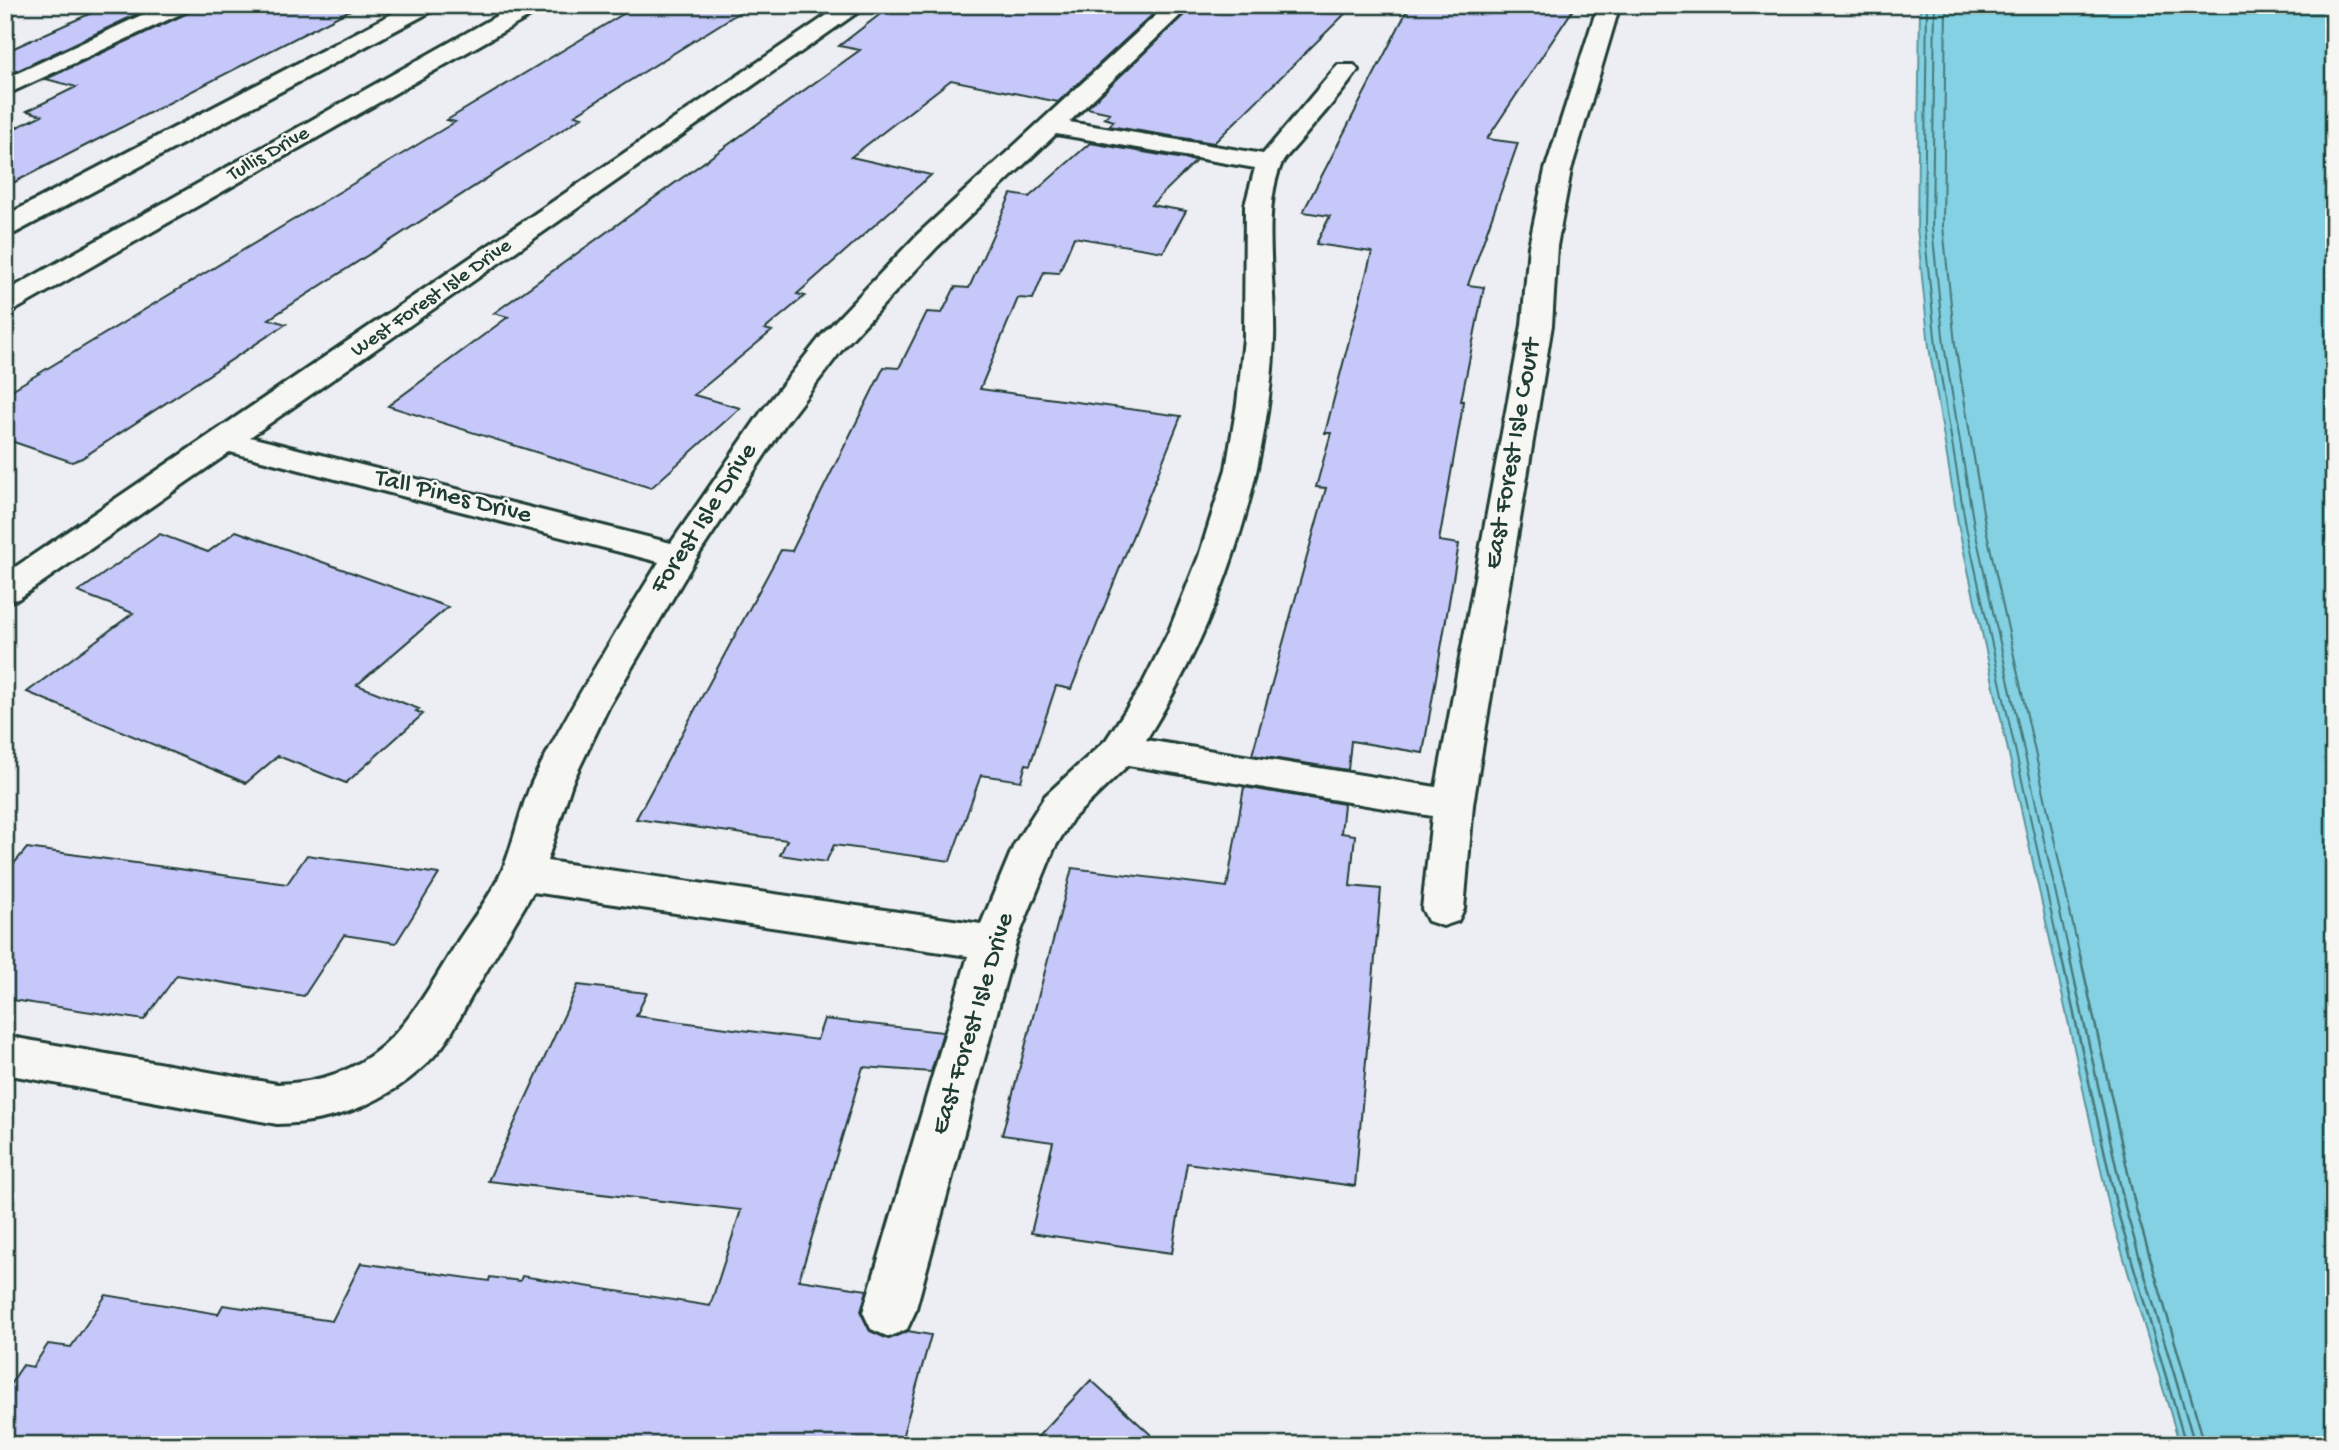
<svg xmlns="http://www.w3.org/2000/svg" width="2339" height="1450" font-family="'Gochi Hand',sans-serif">
<rect width="100%" height="100%" fill="#ededf4"/>
<filter id="ink" filterUnits="userSpaceOnUse"><feTurbulence type="fractalNoise" baseFrequency=".0143" numOctaves="2"/><feDisplacementMap in="SourceGraphic" scale="14" xChannelSelector="R" yChannelSelector="G"/><feConvolveMatrix kernelMatrix="1 2 1 2 8 2 1 2 1" color-interpolation-filters="sRGB"/></filter>
<g filter="url(#ink)">
<path fill="#83d1e2" stroke="#5b969c" stroke-width="2" d="M1920,5H2334V1445H2180L2111,1215L1959,529L1929,347L1917,227Z"/>
<g fill="none" stroke-linecap="round" stroke-linejoin="round">
<path stroke="#47787a" stroke-width="2" d="M1927,5L1924,227L1936,346L1966,527L2061,957
M1935,5L1932,227L1944,345L1974,526L2070,957
M1946,5L1943,226L1955,344L1985,524L2080,957"/>
<path stroke="#47787a" stroke-width="2.5" d="M2061,955L2118,1213L2186,1445
M2069,955L2126,1211L2195,1445
M2080,955L2136,1209L2205,1445"/>
</g>
<path fill="#c7c8fa" stroke="#1f3d34" stroke-width="2" d="M109,5H156L17,71L5,68V52Z
M194,5H360L5,187V133L42,115L27,111L76,87L46,79L190,12Z
M638,5H751L575,115L582,117L269,319L286,324L82,458L72,462L5,439V394L455,122L447,120Z
M892,5H1163L1058,102L951,80L851,157L931,175L797,294L805,296L765,329L772,331L694,395L740,408L651,488L388,406L508,317L494,313L860,50L839,46Z
M1194,5H1354L1214,143L1109,126L1114,121L1104,118L1110,113L1087,108Z
M1410,5H1576L1487,139L1518,143L1468,285L1484,287L1461,401H1463L1461,417L1439,541L1459,544L1423,753L1351,741L1348,770L1252,755L1326,488L1316,487L1331,433H1325L1372,252L1316,244L1330,216L1303,212Z
M1090,143L1196,161L1151,205L1186,211L1163,252L1074,237L1059,273L1044,272L1033,299L1018,298L980,389L1181,416L1071,689L1056,686L1030,765L1026,764L1021,781L981,775L950,861L834,845L826,862L780,855L787,840L636,819L781,550L792,551L884,367L899,368L927,312L942,313L955,287L969,288L1011,194L1029,197Z
M236,531L448,607L357,685L419,709L416,711L423,714L346,783L278,756L246,783L27,692L133,613L78,592L160,534L208,552Z
M1244,787L1344,804L1341,833L1355,835L1350,886L1381,889L1355,1186L1187,1163L1172,1253L1031,1233L1053,1142L1002,1135L1072,868L1227,887Z
M27,848L287,884L307,855L439,874L396,943L344,935L304,996L177,975L144,1020L5,999V874Z
M578,985L647,993L636,1016L817,1040L824,1019L943,1032L931,1072L863,1067L799,1280L867,1290L861,1313L870,1331L888,1339L908,1331L931,1335L900,1445H31L34,1440L5,1436V1392L23,1365L33,1367L48,1344L71,1347L106,1295L218,1314L223,1305L332,1321L361,1263L489,1281L490,1277L520,1281L522,1276L710,1306L741,1210L488,1181Z
M1091,1380L1162,1445H1030Z"/>
<g fill="none" stroke-linecap="round" stroke-linejoin="round">
<g stroke="#1f3d34" stroke-width="6">
<path id="street" d="M163,5H192L189,10L5,95V79Z
M842,5H868L250,437L671,543L762,411L822,335L917,235L1167,5H1191L1069,122L1263,154L1338,65H1354L1358,70C1341,95 1320,117 1301,140C1295,148 1285,156 1281,165C1261,212 1276,288 1274,340C1267,482 1221,619 1146,740L1436,787L1522,325L1529,246L1545,170L1598,5H1620L1571,170L1557,246L1552,325L1473,805L1464,909L1458,921L1443,926L1428,921L1422,909L1432,816L1128,765L1073,818L1054,849L1016,943L915,1312L907,1329L889,1337L871,1329L863,1312L968,956L533,892C512,927 492,962 471,997C461,1014 453,1033 441,1048C400,1097 340,1123 277,1124L5,1074V1036L277,1084C380,1081 410,1020 458,941C473,918 492,894 503,869C515,840 520,807 534,778C572,704 615,633 659,562L230,452L18,599L5,602V574ZM1056,134L1255,168L1245,205L1244,338L1237,404L1226,469L1199,556L1169,631L1141,687L1106,740L1045,796L1014,845L981,924L547,861L572,783L609,706L697,557L786,423L844,347L937,247Z"/>
</g>
<g stroke="#1f3d34" stroke-width="6">
<path id="secondary" d="M409,5H437L434,10L15,233L5,235V216Z
M516,5H544L541,10L15,310L5,313V292Z"/>
</g>
<use href="#street" fill="#f6f6f2" fill-rule="evenodd"/>
<use href="#secondary" fill="#f6f6f2" fill-rule="evenodd"/>
</g>
</g>
<g text-anchor="middle" dominant-baseline="central" stroke-width="5" stroke-linejoin="round" paint-order="stroke">
<g font-size="21" fill="#1f3d34" stroke="#f6f6f2">
<text transform="translate(269 155) rotate(-30)">Tullis Drive</text>
<text transform="translate(432 299) rotate(-35)">West Forest Isle Drive</text>
</g>
<g font-size="26" fill="#1f3d34" stroke="#f6f6f2">
<text transform="translate(1514 454) rotate(-80)">East Forest Isle Court</text>
<text transform="translate(453 498) rotate(14)">Tall Pines Drive</text>
<text transform="translate(705 519) rotate(-57)">Forest Isle Drive</text>
<text transform="translate(974 1024) rotate(-73)">East Forest Isle Drive</text>
</g>
</g>
<rect width="2339" height="1450" fill="none" stroke="#f6f6f2" stroke-width="28"/>
<rect x="14" y="14" width="2311" height="1422" fill="none" stroke="#1f3d34" stroke-width="2.5" filter="url(#ink)"/>
</svg>
